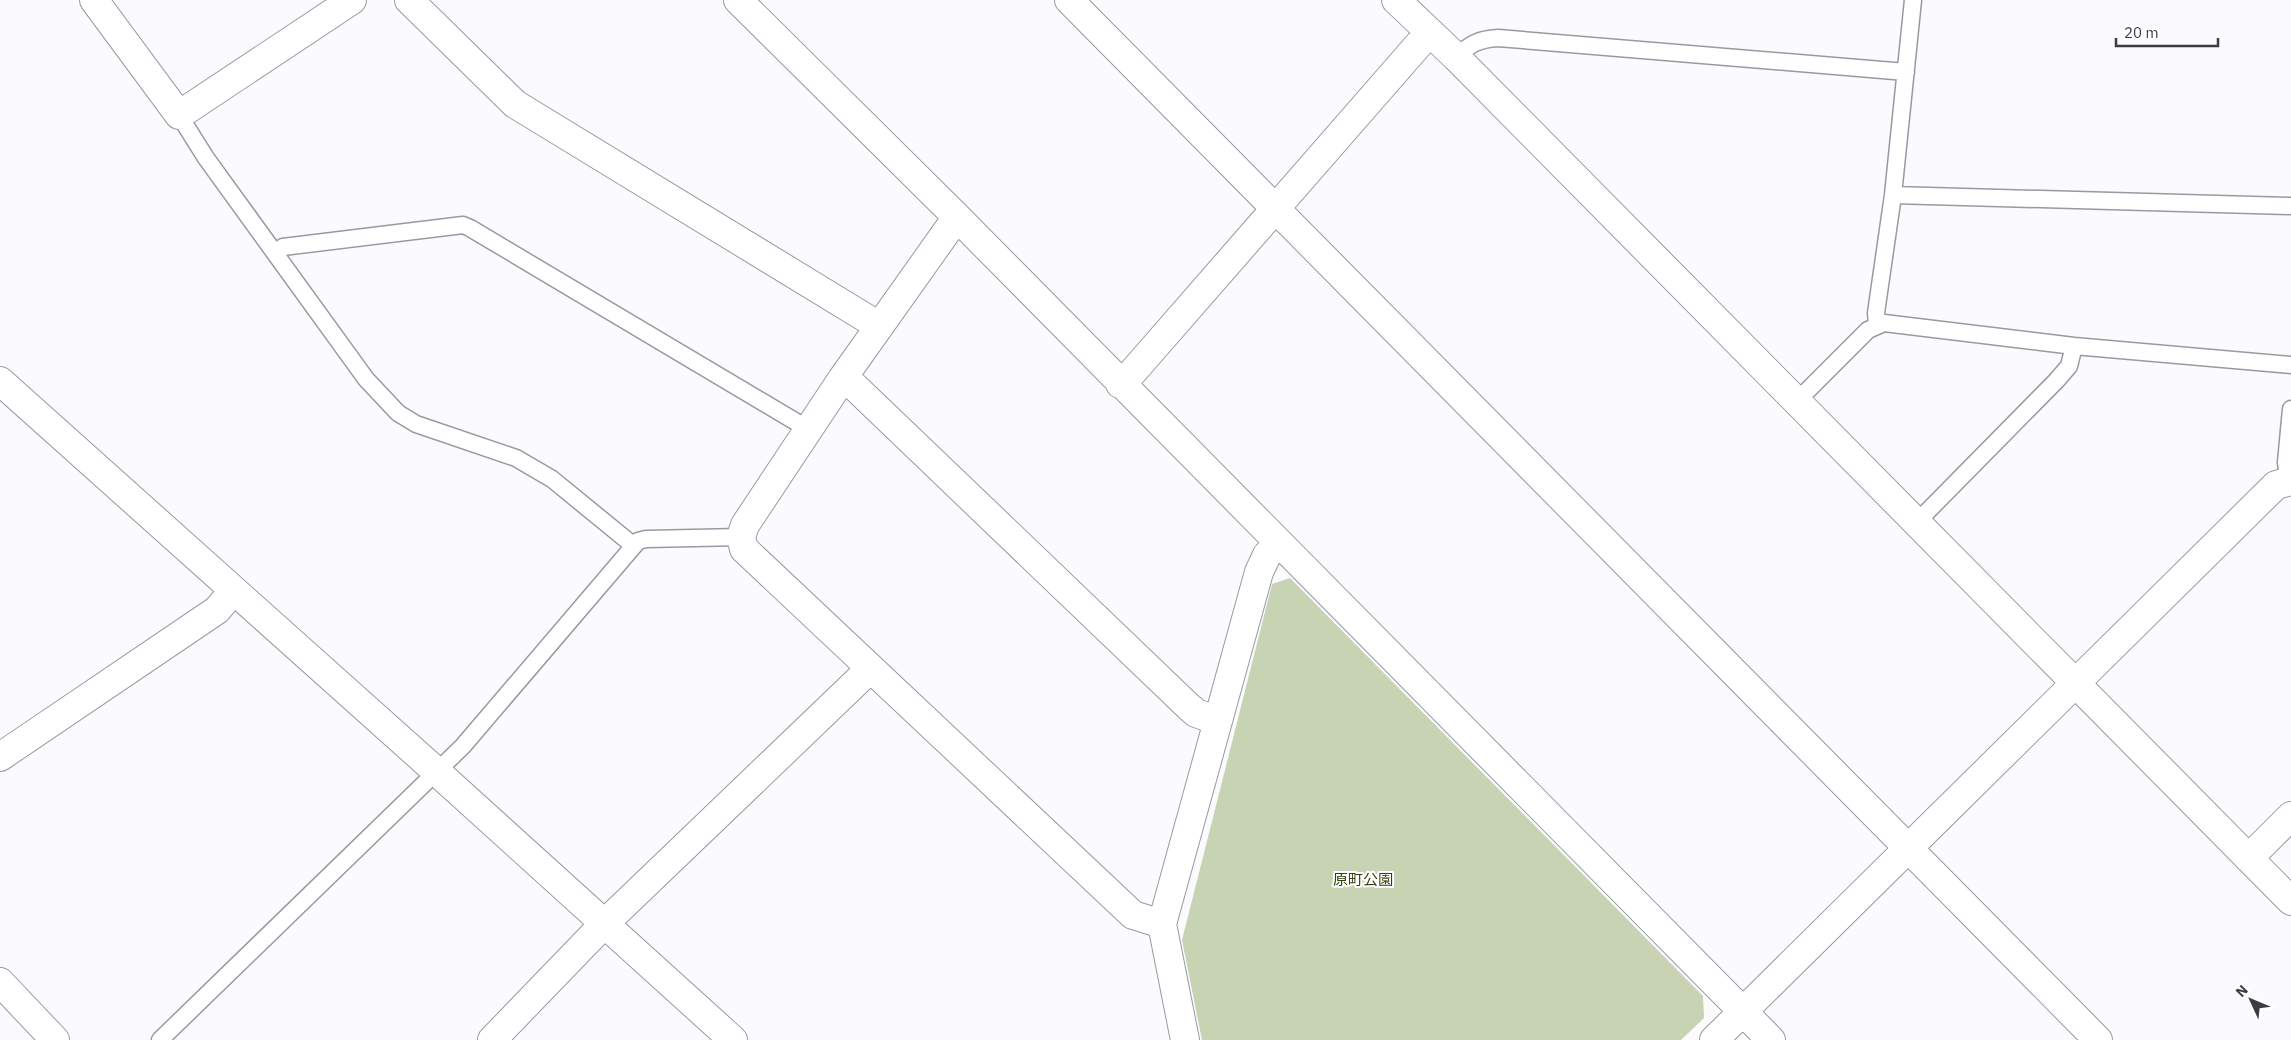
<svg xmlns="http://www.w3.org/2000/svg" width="2291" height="1040" font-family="'IBM Plex Sans','Noto Sans JP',sans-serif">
<rect width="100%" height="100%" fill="#fbfbfd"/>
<path fill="#c7d3b3" d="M1290,578L1703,996L1704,1018L1681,1040H1202L1182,940L1272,584Z"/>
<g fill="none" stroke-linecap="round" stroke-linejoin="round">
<g stroke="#969aa3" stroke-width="19">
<path id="lane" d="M1456,57C1470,44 1479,39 1498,38L1906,72
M179,115L206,158L366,379L398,413L416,424L516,458L552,479L634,546
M1893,195L2291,206
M275,253L283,247L463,225L470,228L808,429
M1877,325L1876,313L1893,195L1913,0
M1796,402L1868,330L1884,323L2074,346L2291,365
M2288,480L2286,462L2291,409
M1917,522L2057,380L2069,366L2074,346
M160,1040L463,746L638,541L646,539L741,537"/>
</g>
<g stroke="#969aa3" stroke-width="30">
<path id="street" d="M94,0L179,115L352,0
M409,0L515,104L879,326
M738,0L957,217L1771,1040
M1396,0L1456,57L2291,901
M957,217L842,379L745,525L741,537L744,549L1133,915L1162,924
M842,379L855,387L1189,707L1196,713L1218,721
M1120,384L1131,374L1419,44L1430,34
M0,757L217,610L233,591
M2249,858L2291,816
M0,982L55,1040
M492,1040L604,924L870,669
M1185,1040L1162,924L1259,572L1267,555L1279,543
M1714,1040L2276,485L2291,481"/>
</g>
<g stroke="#969aa3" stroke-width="30">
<path id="secondary" d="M1069,0L2098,1040
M0,381L437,772L733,1040"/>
</g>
<use href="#lane" stroke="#fff" stroke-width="16"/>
<use href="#street" stroke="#fff" stroke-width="28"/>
<use href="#secondary" stroke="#fff" stroke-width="28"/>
</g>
<g text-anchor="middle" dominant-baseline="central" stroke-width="4" stroke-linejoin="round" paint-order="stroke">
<g font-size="15" fill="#31400b" stroke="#fff">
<text x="1363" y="879">原町公園</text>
</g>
</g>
<g transform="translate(2251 1000) rotate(314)" stroke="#ffffff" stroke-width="4" paint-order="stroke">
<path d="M0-4L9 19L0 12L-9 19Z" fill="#3b3d41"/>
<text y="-8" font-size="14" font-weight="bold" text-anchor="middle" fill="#3b3d41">N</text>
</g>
<path d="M2116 38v8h102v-8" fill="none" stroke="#3b3d41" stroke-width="2.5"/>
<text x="2124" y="38" font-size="15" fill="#3b3d41" stroke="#ffffff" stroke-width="4" paint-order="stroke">20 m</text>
</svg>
